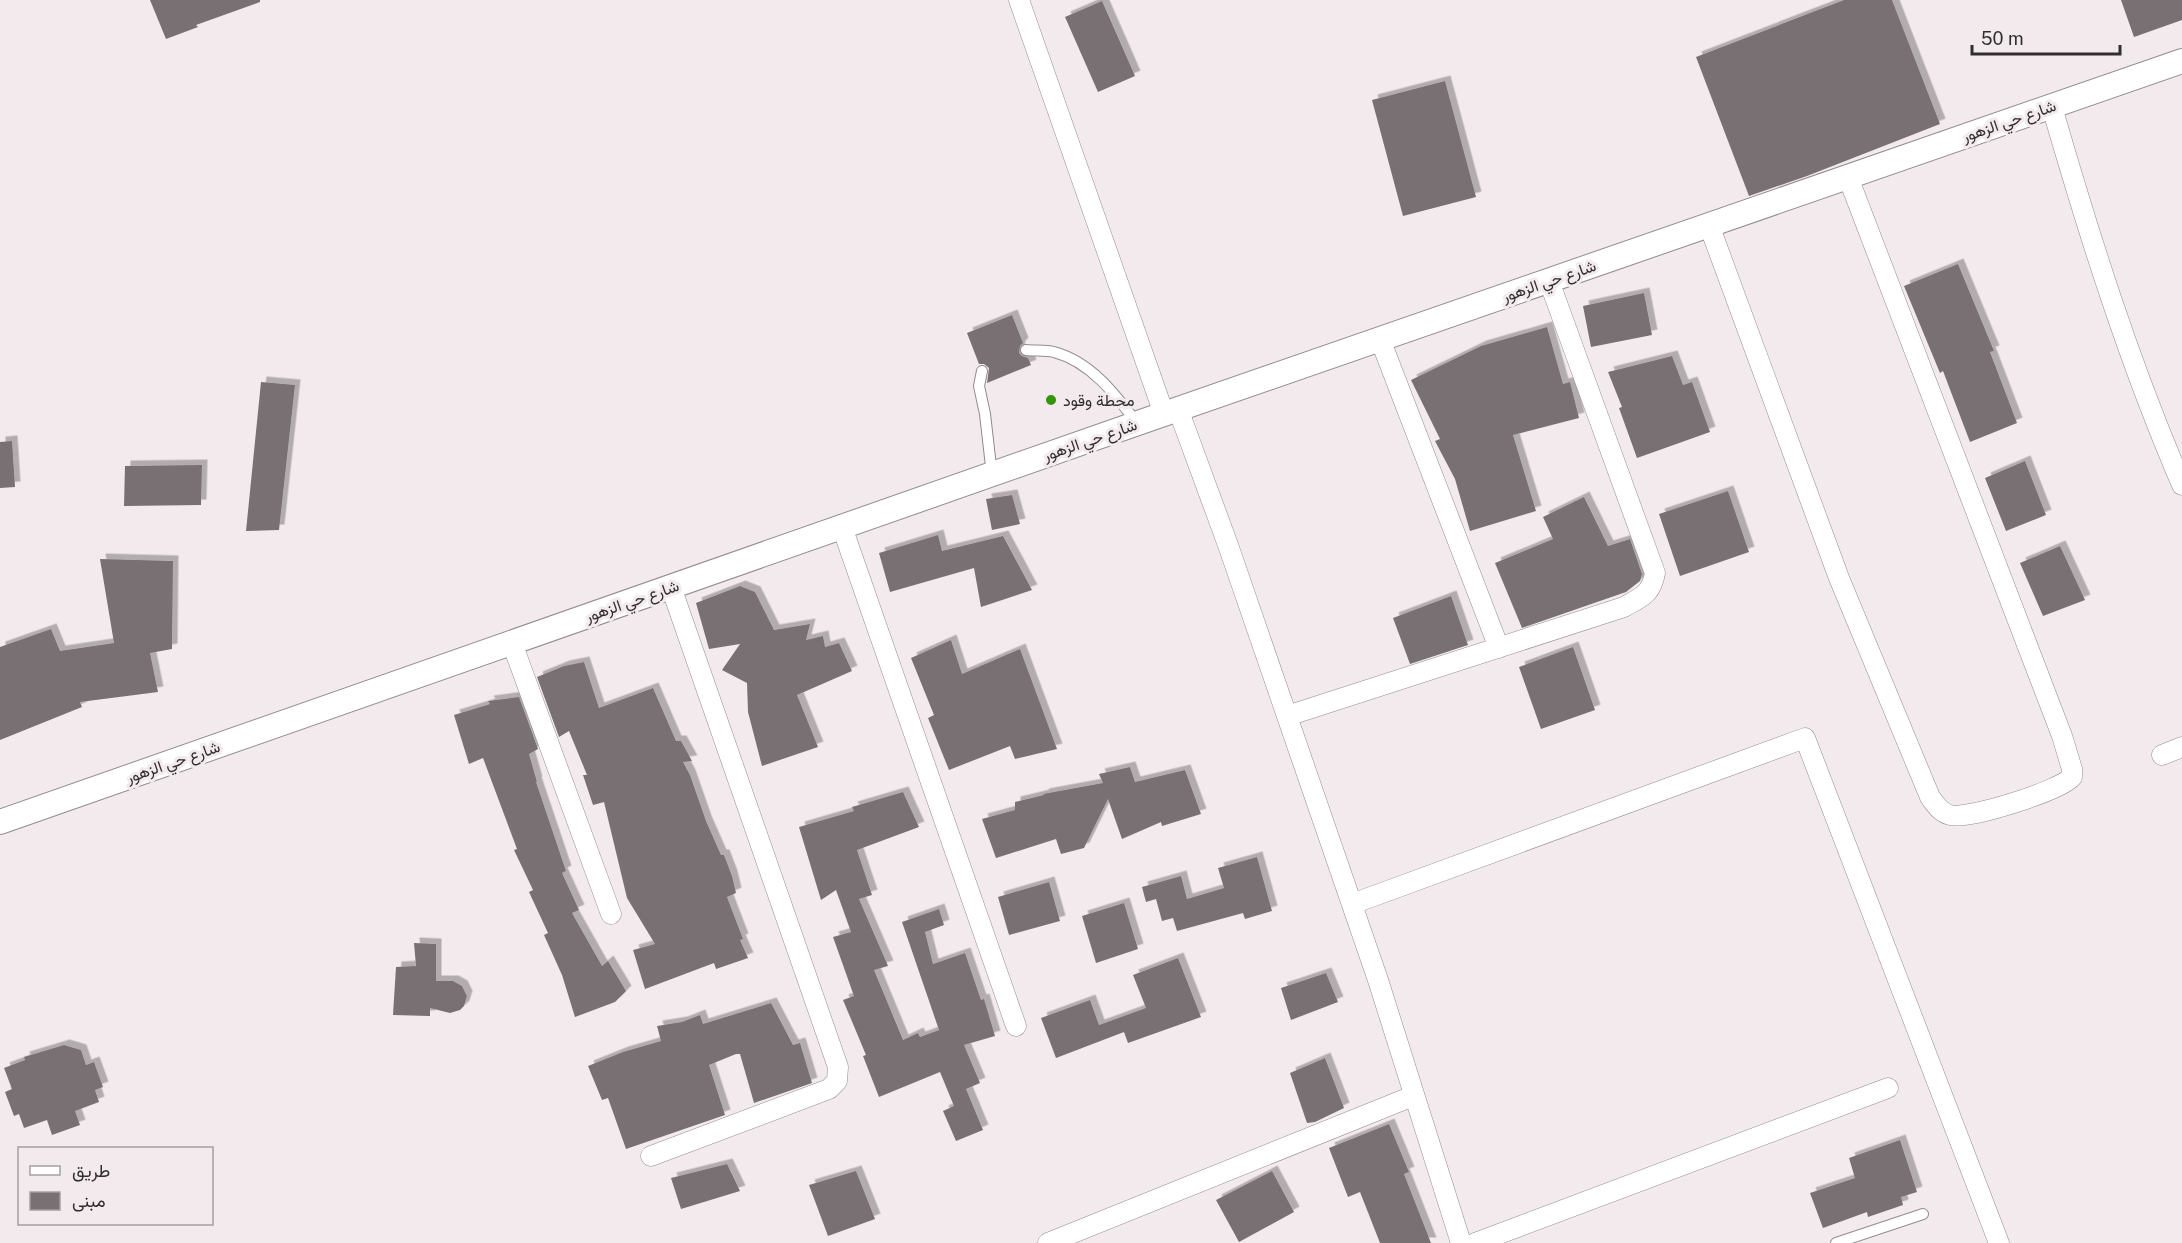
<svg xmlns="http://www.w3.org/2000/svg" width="2182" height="1243" font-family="'Public Sans',Vazirmatn,sans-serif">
<defs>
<filter id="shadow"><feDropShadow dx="5.5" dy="-5.5" stdDeviation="0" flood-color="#0004"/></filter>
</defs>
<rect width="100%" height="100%" fill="#f3eaee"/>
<path fill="#787073" filter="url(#shadow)" d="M150,0H260V2L196,25L198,27L166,39Z
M1844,0H1892L1940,124L1807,176L1749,196L1696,57Z
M2121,0H2182V20L2134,37Z
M1102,1L1135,76L1098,92L1065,17Z
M1445,81L1476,197L1403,216L1372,100Z
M1958,264L1994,351L1990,352L2017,423L1970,442L1943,371L1940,373L1904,286Z
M1644,293L1652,335L1591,347L1583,306Z
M1012,315L1023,343L1020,346L1019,353L1022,356L1028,358L1031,365L987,383L989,368L984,364H979L967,333Z
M1547,327L1563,384L1570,382L1579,418L1513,435L1536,511L1470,531L1455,479L1435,441L1440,439L1411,380L1481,346Z
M1672,356L1683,385L1692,382L1710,432L1637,458L1619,408L1622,407L1608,372Z
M261,382L295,385L279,530L246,531Z
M12,441L15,487L0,488V442Z
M2025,461L2046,515L2006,531L1985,478Z
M202,465L201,505L124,506L125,466Z
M1728,491L1749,552L1680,576L1659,514Z
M1012,495L1020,524L992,530L986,499Z
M1584,497L1608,546L1630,539L1642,574L1640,581L1626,592L1522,628L1495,563L1553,539L1543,517Z
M938,535L942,551L1003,536L1032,590L981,607L974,568L890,592L879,553Z
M2060,546L2085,600L2043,616L2020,563Z
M100,559L173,561L172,649L150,653L158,692L80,702L82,707L0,740V647L51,629L60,651L114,643Z
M740,586L755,592L774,630L810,624L806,640L823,636L825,647L839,643L852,671L797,695L818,747L762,766L748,712L747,683L722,670L740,644L709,649L696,603Z
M1451,596L1468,645L1410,664L1393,618Z
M951,640L962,674L1020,649L1057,749L1015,759L1010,746L949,770L928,718L934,715L911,658Z
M1573,647L1595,710L1541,729L1519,667Z
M584,662L599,708L653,688L676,741H681L692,761L683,762L690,775L706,821L721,855H724L732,876L736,893L727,897L743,939L740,940L748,958L716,969L714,963L645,989L633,950L655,944L627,898L604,802L593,805L583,775H587L569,731L559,737L537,677L564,666Z
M519,697L538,749L529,754L537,782H536L566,871L562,873L579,910L572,913L602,966L608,961L626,991L615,1002L575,1017L562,975L544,935L548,933L529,892L533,890L514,850L517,849L483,758L469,764L454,715L490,704L488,701Z
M1130,767L1135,782L1185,770L1201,814L1162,826L1161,822L1122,839L1108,799L1084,848L1061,854L1056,839L996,858L982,819L1015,810V802L1044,795L1043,794L1103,783L1099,774Z
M903,792L919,827L857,850L872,895L859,899L888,966L874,970L903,1040L918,1033L920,1037L939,1030L902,922L939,909L944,925L925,932L933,964L965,953L981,1000L984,999L995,1036L964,1045L980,1083L966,1089L983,1130L956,1141L943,1111L954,1106L940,1072L879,1097L863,1056L866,1055L843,1000L854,996L833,937L851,932L836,890L821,900L799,827L854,811L852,807Z
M1257,857L1272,911L1245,919L1243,913L1177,931L1173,918L1162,921L1156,899L1146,902L1142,887L1181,876L1187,899L1224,888L1218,868Z
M1049,882L1060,921L1009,935L998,897Z
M1124,903L1138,949L1096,963L1082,916Z
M414,943L436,944V981H453L462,986L467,996L464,1006L460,1010L450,1013L430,1008V1016L393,1015L396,967L416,966Z
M1178,958L1201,1017L1128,1043L1124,1032L1056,1058L1041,1018L1090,1000L1099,1025L1146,1008L1133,975Z
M1326,973L1338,1002L1291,1020L1281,988Z
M771,1003L793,1045L800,1043L812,1083L754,1103L740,1054H736L709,1065L725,1115L626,1149L608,1098L602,1100L588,1066L623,1052L661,1041L657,1026L682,1022L700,1015L703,1024Z
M64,1045L81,1050L86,1065L94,1062L103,1087L95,1090L99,1102L75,1111L80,1125L52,1135L47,1120L24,1128L19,1114L14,1116L5,1092L12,1089L4,1068L25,1060L24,1057Z
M1325,1058L1344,1108L1315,1122L1307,1123L1290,1073Z
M1389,1124L1409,1172L1404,1174L1431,1243H1380L1360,1192L1348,1197L1329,1148Z
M1900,1140L1917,1192L1901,1197L1903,1205L1868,1217L1867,1212L1823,1228L1810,1193L1855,1178L1849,1158Z
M727,1164L740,1191L681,1209L671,1178Z
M856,1171L875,1219L828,1236L809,1185Z
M1272,1171L1294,1212L1239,1242L1216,1200Z"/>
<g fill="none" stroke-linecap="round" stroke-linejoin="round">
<g stroke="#938b8f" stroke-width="12">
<path id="service" d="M1026,350C1035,351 1045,350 1054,352C1091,362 1115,394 1137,423
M982,371L979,386L985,414L992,475
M1836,1243L1923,1214"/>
</g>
<g stroke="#938b8f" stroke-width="21">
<path id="minor" d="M1019,0L1164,414
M2052,107C2089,235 2129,362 2182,485
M1709,225L1839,578L1930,797C1936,805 1940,812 1950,815C1968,820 2059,791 2072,777V769L2062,736L1848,177
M1380,339L1499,648
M1178,409L1228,545L1378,980L1461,1243
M842,527L1016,1026
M512,643L611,914
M1287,716L1624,607C1641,597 1651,595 1655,573L1549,281
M2162,755L2182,747
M1352,904L1805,738L1999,1243
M651,1156L829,1089L837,1081L838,1067L671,587
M1048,1243L1413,1096
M1475,1243L1888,1088"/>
</g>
<g stroke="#938b8f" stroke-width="26">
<path id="tertiary" d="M0,822L1138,423L2182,61"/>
</g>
<use href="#service" stroke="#fff" stroke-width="10"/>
<use href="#minor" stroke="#fff" stroke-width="20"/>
<use href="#tertiary" stroke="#fff" stroke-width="24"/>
</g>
<circle fill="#36930c" stroke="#f3eaee" stroke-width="2" cx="1051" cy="400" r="6"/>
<g text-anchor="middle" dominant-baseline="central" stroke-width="6" stroke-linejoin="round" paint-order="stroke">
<g font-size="16" fill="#312e2f" stroke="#f3eaee">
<text transform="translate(2009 121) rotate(-19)">شارع حي الزهور</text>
<text transform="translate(1549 281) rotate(-19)">شارع حي الزهور</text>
<text transform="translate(1090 440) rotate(-19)">شارع حي الزهور</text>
<text transform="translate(632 601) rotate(-19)">شارع حي الزهور</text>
<text transform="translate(173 762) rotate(-19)">شارع حي الزهور</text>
</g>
<g font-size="16" fill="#312e2f" stroke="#f3eaee" text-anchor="start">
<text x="1063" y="400">محطة وقود</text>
</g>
</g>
<rect x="18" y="1147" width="195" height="78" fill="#f3eaee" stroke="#a59fa2" stroke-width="1.5"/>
<rect x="30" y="1166" width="30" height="9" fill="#ffffff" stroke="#a59fa2" stroke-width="1.5"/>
<text x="72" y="1177" font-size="18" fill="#312e2f">طريق</text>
<rect x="30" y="1192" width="30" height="18" fill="#787073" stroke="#a59fa2" stroke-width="1.5"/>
<text x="72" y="1207" font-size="18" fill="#312e2f">مبنى</text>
<path d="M1972 45v9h148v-9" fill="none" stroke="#312e2f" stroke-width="3"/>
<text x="1981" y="45" font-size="18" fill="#312e2f" stroke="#f3eaee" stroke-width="4.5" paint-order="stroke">50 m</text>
</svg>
